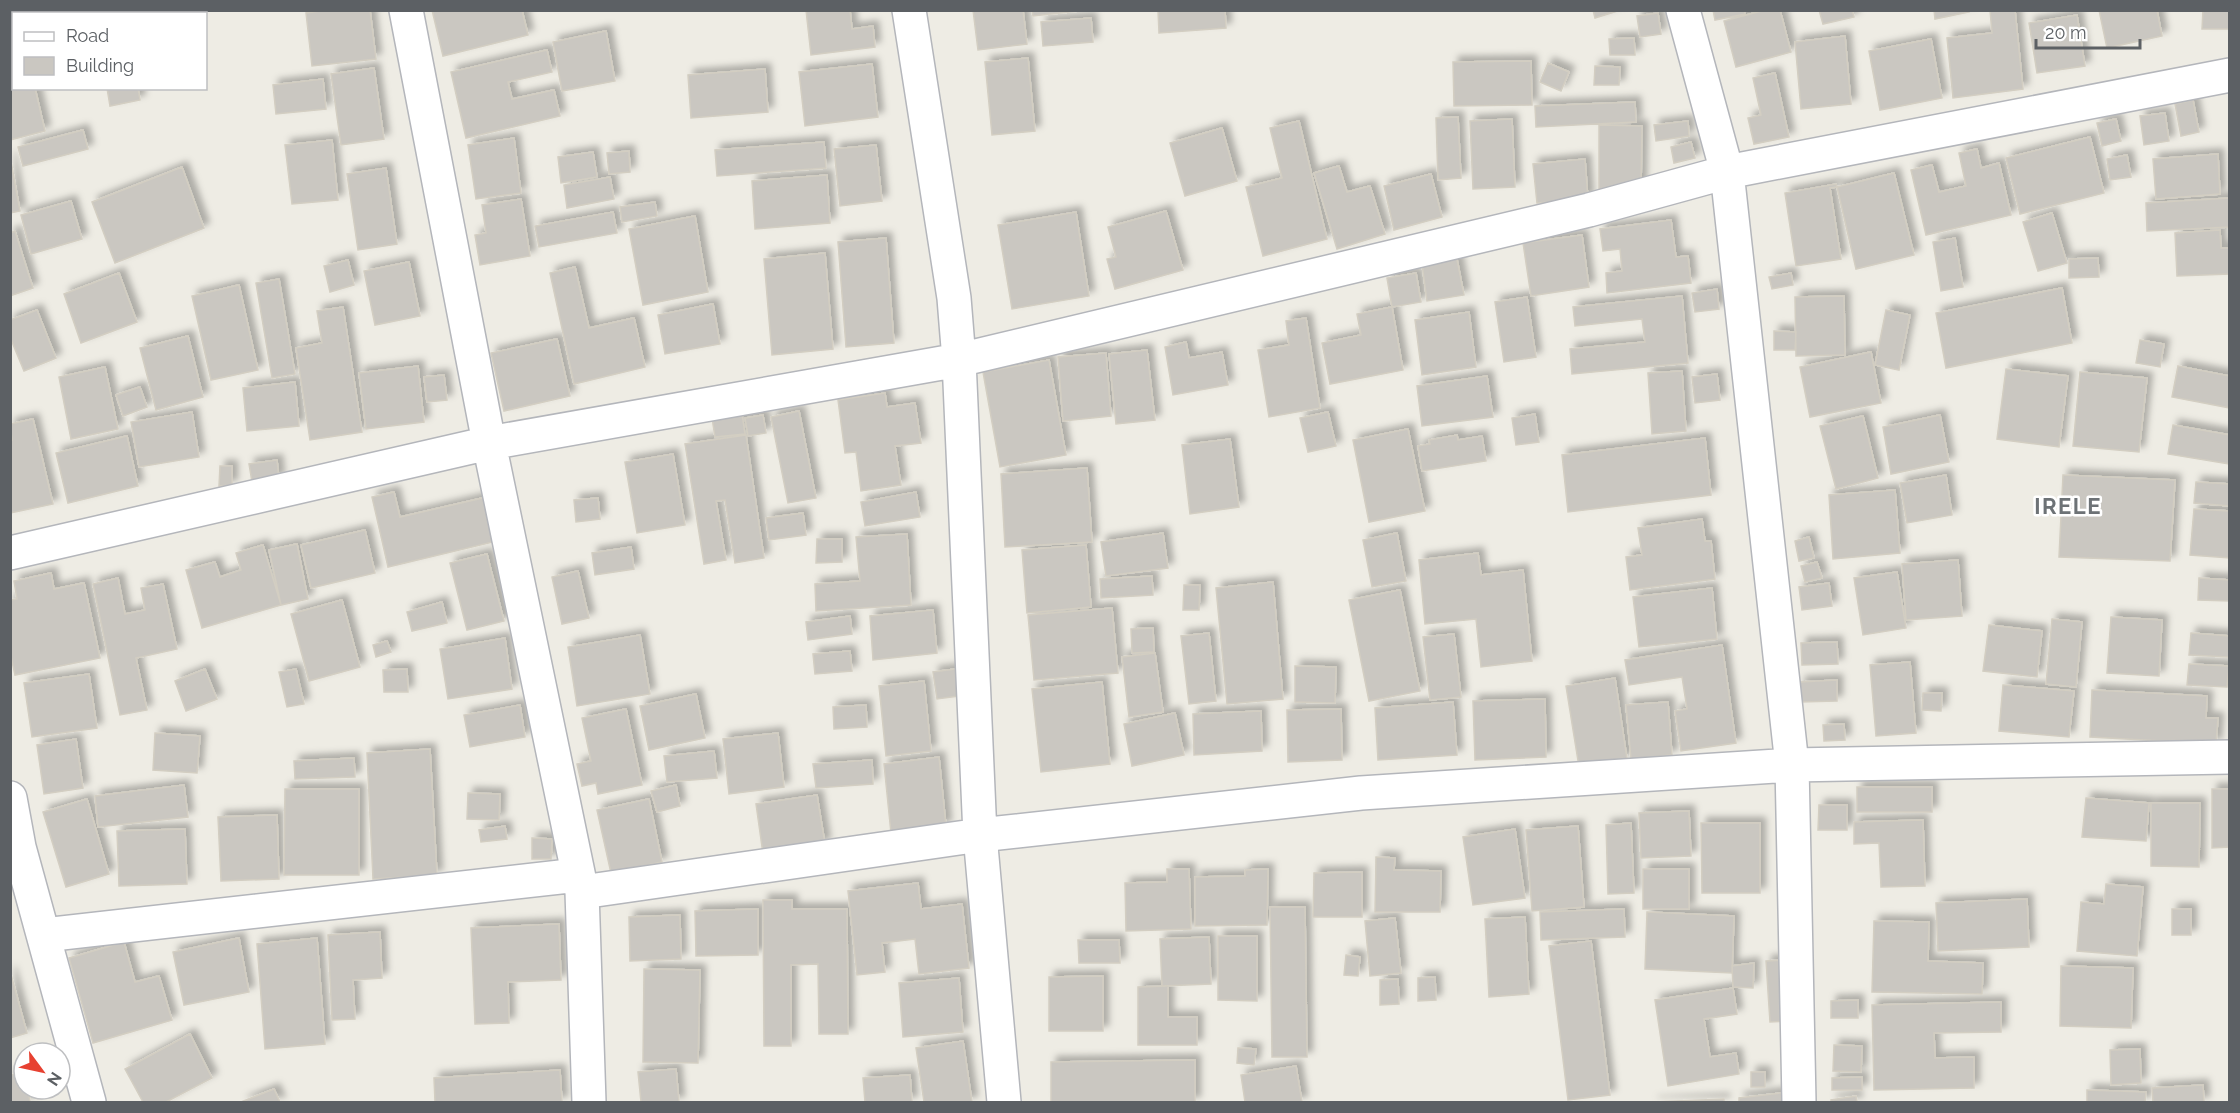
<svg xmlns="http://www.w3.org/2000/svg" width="2240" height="1113" font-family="Raleway,sans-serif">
<defs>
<filter id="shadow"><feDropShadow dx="5.5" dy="-5.5" stdDeviation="3" flood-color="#0004"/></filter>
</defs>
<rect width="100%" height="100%" fill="#eeece4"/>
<path fill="#cac7c1" stroke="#d3cec2" stroke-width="1.5" filter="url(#shadow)" d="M10,10H88L89,14H14V56H10Z
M327,10H370L376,59L312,66L306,13Z
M432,10H522L528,35L443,56Z
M806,10H850L852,29L873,26L875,47L811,55Z
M973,10H1023L1027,44L978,50Z
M1032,10H1088L1033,16Z
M1158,10H1225L1226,28L1159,33Z
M1593,10H1621L1595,18Z
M1713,10H1744L1745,14L1715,20Z
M1765,10H1780L1791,52L1736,67L1724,21Z
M1819,10H1852L1854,17L1823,24Z
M1934,10H1968L1969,12L1935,19Z
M1990,10H2015L2023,89L1953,98L1947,38L1992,33Z
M2099,10H2157L2162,36L2107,48Z
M2203,10H2230V29H2202Z
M1658,13L1661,34L1640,37L1637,16Z
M2077,15L2085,66L2037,73L2029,23Z
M1091,18L1093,42L1043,46L1041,22Z
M606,31L615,81L562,91L553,42Z
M1845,36L1851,104L1801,109L1795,42Z
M1634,38L1635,55H1610L1609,39Z
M1931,39L1942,98L1880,110L1869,51Z
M547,50L552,72L508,82L512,99L554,90L560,116L466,138L451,72Z
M1028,58L1035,131L992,135L985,62Z
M1531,61L1532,105L1454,106L1453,62Z
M1548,63L1569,72L1561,91L1540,82Z
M872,64L878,117L805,126L799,72Z
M1595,66L1620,67L1619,85H1594Z
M374,68L384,139L341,145L331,74Z
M765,69L768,112L691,118L688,75Z
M1775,73L1789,137L1754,144L1748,118L1761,115L1753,78Z
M323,79L326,109L276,114L273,85Z
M14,81V88H35L45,131L10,140V82Z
M107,88H138L140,100L110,106Z
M2193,100L2199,132L2181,136L2175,104Z
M1635,102L1636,122L1536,127L1535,106Z
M2165,113L2169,141L2144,145L2140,116Z
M1458,117L1461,178L1438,180L1436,118Z
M1512,119L1515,187L1473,189L1470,121Z
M2116,119L2121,141L2102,146L2097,123Z
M1299,121L1327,239L1263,256L1246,187L1282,178L1270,128Z
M1688,121L1689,136L1656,141L1654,125Z
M1599,125L1642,126L1641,190H1599Z
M1222,128L1237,181L1185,196L1170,143Z
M83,130L88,149L23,166L18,147Z
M2090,137L2104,193L2020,214L2006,158Z
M514,138L521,193L476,199L468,145Z
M332,140L338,200L292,204L285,145Z
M824,142L826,168L717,176L715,150Z
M1691,142L1695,158L1674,163L1671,147Z
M876,145L882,201L840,206L834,149Z
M1977,149L1981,168L1999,163L2011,215L1926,235L1911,170L1932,165L1939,192L1966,186L1959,153Z
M629,151L630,172L609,174L607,153Z
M593,152L597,177L561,183L558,157Z
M2218,154L2220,194L2156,199L2153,159Z
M2127,155L2131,177L2110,180L2107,159Z
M10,156L20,211L10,213Z
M1585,159L1588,199L1537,203L1533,164Z
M1339,166L1347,192L1370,186L1385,234L1337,249L1314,173Z
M182,167L204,228L115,263L92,202Z
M386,168L397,244L358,250L347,174Z
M1894,173L1914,255L1856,269L1837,187Z
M1431,174L1442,217L1394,230L1384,186Z
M827,175L830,223L755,229L752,181Z
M610,177L614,199L567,208L564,185Z
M1836,184L1837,187L1830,188L1841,259L1796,266L1785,193Z
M2230,198V227L2147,231L2146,203Z
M521,199L530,256L480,265L475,235L486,233L482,205Z
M71,201L82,239L31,254L21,215Z
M655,202L657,216L622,222L620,207Z
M1166,211L1183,270L1115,289L1107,259L1116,257L1108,227Z
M613,212L617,233L539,247L535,226Z
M1076,212L1089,296L1012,309L998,225Z
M2052,213L2067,263L2038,271L2023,222Z
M695,216L708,292L643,305L629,229Z
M1671,220L1676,257L1688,256L1691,283L1607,293L1606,273L1622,271L1620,249L1603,251L1600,229Z
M2220,230L2221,248H2230V274L2177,276L2175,233Z
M15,231L33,288L10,296V233Z
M1582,235L1589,287L1531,296L1523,243Z
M886,238L894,343L846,347L838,242Z
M1955,238L1963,287L1941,291L1933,242Z
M825,253L833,349L772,355L764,259Z
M2098,258L2099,277L2069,278V259Z
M1457,259L1464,295L1427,301L1422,264Z
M348,260L354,285L330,292L324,266Z
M409,262L420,316L375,325L364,271Z
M575,267L589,328L634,318L645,367L574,384L550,273Z
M119,273L137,322L81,343L64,294Z
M1416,273L1421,302L1392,307L1387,278Z
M1791,273L1793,285L1772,289L1769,277Z
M279,279L295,374L272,378L256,283Z
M239,285L258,370L211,380L192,296Z
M2062,288L2072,343L1946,368L1936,313Z
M1717,289L1719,309L1695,312L1692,293Z
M1682,296L1688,363L1572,374L1570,349L1645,342L1642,319L1575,326L1573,307Z
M1844,296L1845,355L1796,356L1795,297Z
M1527,297L1536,357L1504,362L1495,302Z
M713,304L720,344L665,354L658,315Z
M343,307L362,432L310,440L296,348L322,343L317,311Z
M1392,307L1403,370L1330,384L1322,343L1361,335L1357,314Z
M37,310L56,358L24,371L10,337V320Z
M1886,310L1910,315L1899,370L1875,365Z
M1469,312L1476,367L1422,375L1415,320Z
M1306,318L1320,408L1269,417L1258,350L1289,345L1286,321Z
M1774,331L1796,332L1795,350H1774Z
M188,336L203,397L156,410L140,348Z
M557,339L570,396L504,411L491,353Z
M2140,340L2164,344L2160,367L2136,363Z
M1186,342L1189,358L1222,352L1228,385L1173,395L1165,347Z
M1147,350L1155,420L1116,424L1109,354Z
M1871,352L1881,403L1810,417L1800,367Z
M1106,353L1111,416L1063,421L1058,357Z
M1049,360L1066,455L1000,467L983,372Z
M418,366L424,422L366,429L359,373Z
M2178,366L2230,376V408L2172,397Z
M105,367L118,429L71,439L59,377Z
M2006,369L2068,376L2059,447L1997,439Z
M1682,371L1686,431L1652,434L1648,373Z
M2080,372L2147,378L2139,452L2073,446Z
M1717,374L1720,400L1695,403L1692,377Z
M444,375L447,400L427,402L424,377Z
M1487,376L1493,417L1422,426L1417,386Z
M295,382L299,426L247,431L243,388Z
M140,387L147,407L123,416L116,395Z
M885,393L887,407L915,403L921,443L895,446L901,485L861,491L856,452L845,453L838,400Z
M799,411L816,498L788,503L771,417Z
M192,412L199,457L139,467L131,422Z
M1328,412L1336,446L1308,452L1300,418Z
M742,414L745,434L715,437L712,418Z
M1535,414L1539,442L1516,445L1512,418Z
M763,415L766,433L748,436L745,418Z
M1940,415L1949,462L1891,474L1883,427Z
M1863,416L1878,478L1836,489L1820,426Z
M33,419L53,504L10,513V440H12L10,424Z
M2173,425L2230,435V464L2168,454Z
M1408,429L1425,511L1369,522L1353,440Z
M746,435L764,558L735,563L725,500L716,501L726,560L704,564L685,444Z
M1457,435L1458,440L1482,436L1486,461L1422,471L1418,446L1430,444L1429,440Z
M127,436L138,486L68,503L56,453Z
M1705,438L1711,495L1568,512L1562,455Z
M1230,439L1239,507L1190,514L1182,445Z
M673,454L685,525L637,533L625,462Z
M277,460L279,479L252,482L249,464Z
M220,466H232V485L219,486Z
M1087,468L1092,542L1005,547L1001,474Z
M1946,475L1952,515L1907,523L1900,483Z
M2063,475L2175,480L2170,561L2059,557Z
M2196,482L2230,484V506L2194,503Z
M1895,490L1900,553L1833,559L1829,495Z
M394,492L400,517L487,497L497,541L388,567L372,497Z
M916,492L920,517L865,526L861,502Z
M598,498L600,519L576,522L574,500Z
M2194,509L2230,511V558L2190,555Z
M803,513L806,535L769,540L766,518Z
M1702,519L1705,541H1711L1715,579L1630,590L1626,557L1642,555L1638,528Z
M365,530L375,573L311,588L301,545Z
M1163,533L1168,568L1106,576L1101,542Z
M1397,533L1406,581L1372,587L1363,540Z
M907,534L911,605L816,611L815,584L860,581L856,537Z
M1809,537L1814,558L1799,561L1795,541Z
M817,539H842V562L816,563Z
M297,544L308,599L281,605L269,550Z
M263,545L281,605L202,628L186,570L215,562L220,577L241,570L236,553Z
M1086,545L1091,607L1027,613L1022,550Z
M631,547L634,569L595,575L592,553Z
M1478,553L1481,575L1523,570L1532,661L1481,667L1476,619L1425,624L1419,560Z
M487,554L504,621L467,630L450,563Z
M1958,560L1962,616L1906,620L1902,564Z
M1817,562L1822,578L1805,582L1801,566Z
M578,571L589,618L562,624L552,577Z
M1897,572L1906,628L1863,635L1854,578Z
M51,573L54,589L84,583L100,658L15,675L10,652V600L17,599L14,581Z
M1152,576L1153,595L1101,598L1100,579Z
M118,578L125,614L145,610L141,588L163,584L177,649L136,658L147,710L120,715L93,584Z
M2199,578L2230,580V601L2198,600Z
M1273,582L1283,699L1227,704L1216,588Z
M1829,583L1832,606L1802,610L1799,587Z
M1184,585H1200L1199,610H1183Z
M1712,588L1717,639L1639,647L1633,597Z
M1400,590L1420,691L1369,701L1349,600Z
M342,600L360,667L309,681L291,614Z
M442,602L447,623L412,631L407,612Z
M1112,608L1118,673L1034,680L1028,615Z
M933,610L937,653L873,660L870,616Z
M850,616L852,634L808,640L806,622Z
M2111,617L2162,620L2159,676L2107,673Z
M2052,619L2082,622L2076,687L2046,684Z
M1989,625L2042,631L2037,677L1983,671Z
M1153,628L1154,652L1132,653L1131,629Z
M1209,633L1216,701L1189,704L1181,636Z
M2191,633L2230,636L2229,657L2189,655Z
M1454,634L1461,697L1430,700L1423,637Z
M640,635L650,694L577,706L568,647Z
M505,638L512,689L448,699L440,649Z
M387,641L391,652L376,657L373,645Z
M1837,642L1838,664L1802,665L1801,643Z
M1722,645L1736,743L1681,751L1675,711L1687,709L1682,677L1629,685L1625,660Z
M850,651L852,671L815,674L813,654Z
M1155,653L1163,712L1129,717L1122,657Z
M1910,662L1916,733L1876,736L1870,665Z
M2189,664L2229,666L2227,687L2187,685Z
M1295,666L1336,667L1335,703L1295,702Z
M962,668L966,695L937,699L933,672Z
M205,669L217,699L186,711L175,681Z
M296,669L304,704L287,707L279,672Z
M407,669L408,692H384L383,670Z
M89,674L97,728L32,737L24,683Z
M1615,678L1627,759L1579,767L1566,686Z
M1837,680V701L1800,702V682Z
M924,681L931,751L886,756L879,686Z
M1102,682L1110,764L1041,772L1032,689Z
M2003,685L2074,691L2069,737L1999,731Z
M2092,690L2207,696L2206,718H2218L2216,744L2090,737Z
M1923,693H1942L1941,711L1922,710Z
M696,694L705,738L649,750L640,706Z
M1545,699L1546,757L1475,760L1473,701Z
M1453,702L1457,755L1378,760L1375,708Z
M1668,702L1672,755L1631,759L1626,705Z
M520,705L525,737L470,747L464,715Z
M866,705L867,727L834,729L833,707Z
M626,709L642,785L598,794L596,783L582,786L577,764L591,761L582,718Z
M1341,709L1342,760L1288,762L1287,710Z
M1261,711L1262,751L1194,755L1193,714Z
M1175,713L1184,755L1132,766L1124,724Z
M1844,724L1845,740L1824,741L1823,725Z
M155,733L200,736L197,773L153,770Z
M778,733L784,787L729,794L723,739Z
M76,739L83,788L44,794L37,745Z
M430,749L437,875L373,879L367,753Z
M714,751L717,778L667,782L664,756Z
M939,757L946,826L891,833L884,764Z
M354,758L355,777L295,779L294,761Z
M872,760L873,784L816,788L813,764Z
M184,785L188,817L98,827L95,796Z
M676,785L680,806L657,812L651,791Z
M1857,787H1932V812H1857Z
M285,789H359V875H284Z
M2212,789H2230V847L2212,848Z
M468,793L500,794L499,820L467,819Z
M817,795L825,844L763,854L756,804Z
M2086,798L2149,803L2146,841L2082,837Z
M87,799L109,874L66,887L43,812Z
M649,799L662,862L611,873L597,810Z
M2151,803H2200L2199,867L2151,866Z
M1819,805H1847V830H1818Z
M1689,811L1691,856L1641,858L1639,813Z
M277,815L279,879L221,881L218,817Z
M1923,820L1925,886L1881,887L1879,843L1854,844V822Z
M1631,823L1634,893L1608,894L1606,825Z
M1701,823H1760V893H1702Z
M505,826L507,839L481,842L479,830Z
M1578,826L1584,907L1532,911L1526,830Z
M185,829L187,884L119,886L117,831Z
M1515,829L1525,898L1473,905L1463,837Z
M532,838L552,839L551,859H532Z
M1376,857L1395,858L1394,870L1441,871L1440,912H1375Z
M1167,869H1189L1191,929L1126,931L1125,883L1167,882Z
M1268,869L1267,925L1195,926V877L1245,876V870Z
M1643,869H1689V909H1643Z
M1362,872V917H1313L1314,873Z
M918,883L921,909L962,904L969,968L919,974L915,939L882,943L885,972L857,975L848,891Z
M2106,884L2143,887L2137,956L2077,951L2081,902L2104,904Z
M2027,899L2029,947L1938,951L1936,903Z
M763,900H792V909H847L848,1034H819L818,964L791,965V1046H764Z
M1270,907H1305L1307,1057H1272Z
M758,909V955L696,956L695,911Z
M1624,909L1625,937L1541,940L1540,912Z
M2172,909H2191V935H2172Z
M1647,912L1734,916L1732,973L1645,969Z
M680,915L681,959L630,961L629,917Z
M1525,917L1529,994L1489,997L1485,919Z
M1395,918L1401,973L1370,976L1365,921Z
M1874,921L1929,922L1928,961L1983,963L1982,994L1872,992Z
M559,924L561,980L508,982L509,1023L475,1024L471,928Z
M380,932L382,978L353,980L355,1019L332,1020L328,935Z
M1218,936H1257V1001L1218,1000Z
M1209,937L1211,984L1162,986L1160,939Z
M239,938L249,992L184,1005L173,952Z
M317,938L325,1044L265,1049L257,944Z
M1078,940H1119L1120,963H1079Z
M1591,941L1610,1095L1568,1100L1549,946Z
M124,942L135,982L159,976L172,1020L93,1043L69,958Z
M1346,955L1360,957L1358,976L1344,975Z
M1785,960L1789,1021L1770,1022L1766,961Z
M1754,963L1753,988L1733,987L1732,966Z
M2061,966L2133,968L2131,1028L2060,1026Z
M644,969L700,970L698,1063L643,1062Z
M10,971L27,1033L10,1038Z
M1103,976V1031H1049V977Z
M1435,977L1436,1000L1418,1001V978Z
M959,978L963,1032L903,1037L899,983Z
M1398,979L1399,1004L1380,1005V980Z
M1168,986V1017H1197V1045H1138V987Z
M1733,988L1737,1014L1704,1019L1710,1057L1736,1053L1739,1074L1668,1086L1655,1000Z
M1858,1000V1018H1831V1001Z
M2001,1002V1032L1934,1033L1935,1058L1974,1057V1088L1874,1090L1872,1005Z
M190,1034L212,1078L166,1102H143L125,1069Z
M963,1041L972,1102H924L916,1048Z
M1834,1045L1862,1046L1861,1072L1833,1071Z
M1238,1048L1256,1049L1254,1065L1237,1063Z
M2140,1049L2141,1083L2111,1085L2110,1050Z
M1195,1060V1102H1051V1062Z
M1296,1066L1302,1102H1245L1241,1075Z
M676,1069L679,1102H641L638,1072Z
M560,1070L562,1102H435L434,1078Z
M1751,1072H1765V1087H1751Z
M24,1073V1089H28L30,1102H10V1075Z
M910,1075L912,1102H865L863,1078Z
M1862,1077V1090H1832V1078Z
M2203,1085L2204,1102H2153L2152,1088Z
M274,1089L280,1102H241Z
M2087,1090L2146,1092L2145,1102H2087Z
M1789,1092L1791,1102H1739V1098Z
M1856,1096L1857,1102H1831V1100Z
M1724,1099V1102H1652Z"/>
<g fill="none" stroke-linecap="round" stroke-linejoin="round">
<g stroke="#b4b6bb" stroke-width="36">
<path id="minor" d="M406,10L489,443L582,892L589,1102
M909,10L954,298L959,360L980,835L1004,1102
M1683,10L1727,172L1792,765L1799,1102
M10,553L489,443L959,360L1589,210L1727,172L2230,75
M10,798L19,847L89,1102
M582,892L980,835L1361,793L1792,765L2230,757
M44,935L578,875"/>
</g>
<use href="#minor" stroke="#fff" stroke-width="33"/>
</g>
<g text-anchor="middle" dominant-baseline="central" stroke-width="5" stroke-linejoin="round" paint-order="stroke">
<g font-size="22" font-weight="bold" letter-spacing="1.5" fill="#6d7276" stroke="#fff">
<text x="2068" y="506">IRELE</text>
</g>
</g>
<rect width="2240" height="1113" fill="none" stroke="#5c6064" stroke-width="24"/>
<rect x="12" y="12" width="195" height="78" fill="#ffffff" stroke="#bebfc1" stroke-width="1.5"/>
<rect x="24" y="32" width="30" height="9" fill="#ffffff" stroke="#bebfc1" stroke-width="1.5"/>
<text x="66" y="42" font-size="18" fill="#5c6064">Road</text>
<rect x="24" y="57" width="30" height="18" fill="#cac7c1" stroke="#bebfc1" stroke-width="1.5"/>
<text x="66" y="72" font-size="18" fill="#5c6064">Building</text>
<g transform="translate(42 1071) rotate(123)"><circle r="28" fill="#ffffff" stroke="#bebfc1" stroke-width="1.5"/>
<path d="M0-4.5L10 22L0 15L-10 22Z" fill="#e74131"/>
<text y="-9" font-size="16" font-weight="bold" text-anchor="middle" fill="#5c6064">N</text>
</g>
<path d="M2036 39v9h104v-9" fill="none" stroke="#5c6064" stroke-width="3"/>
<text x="2045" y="39" font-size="18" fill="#5c6064" stroke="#ffffff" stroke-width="4.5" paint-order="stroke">20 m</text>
</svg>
